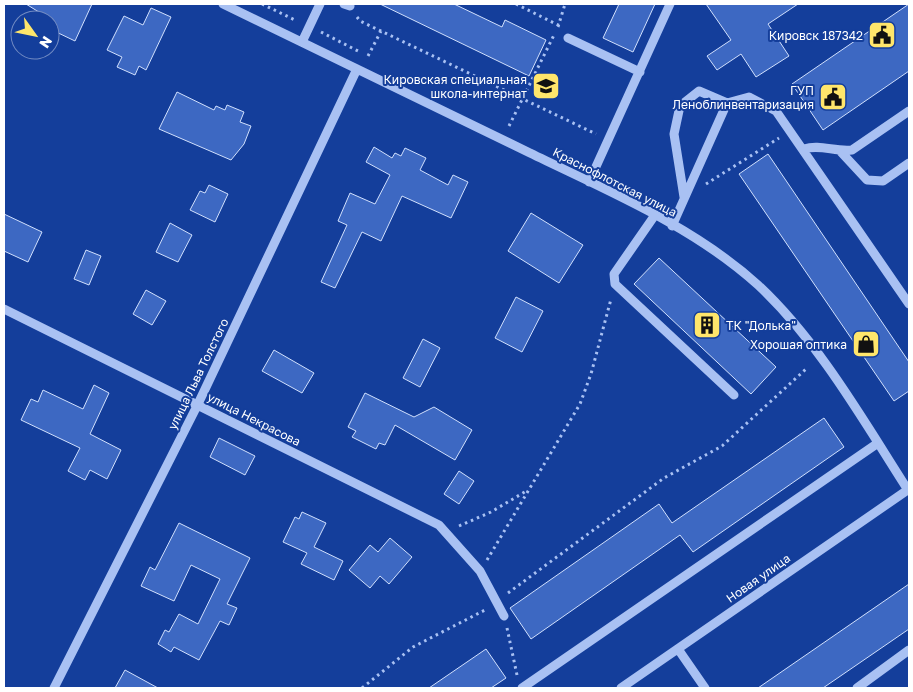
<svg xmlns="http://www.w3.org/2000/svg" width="913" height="692" font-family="'Golos Text',sans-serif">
<rect width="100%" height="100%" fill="#143e9b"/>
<path fill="#3d68c2" stroke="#d1e0fd" d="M26,4H92L75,41L50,29V19Z
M380,4H454L502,27L505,20L546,40L529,76Z
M619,4H655L633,52L603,38Z
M706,4H798L768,24L789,56L756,77L741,54L717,70L707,56L731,40Z
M909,4V71L823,130L792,84Z
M151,8L171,17L146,70L139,66L135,75L117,67L122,57L107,50L124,16L143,25Z
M177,92L214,110L216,106L225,110L227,105L244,112L240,122L251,126L244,144L231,160L159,129Z
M374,147L392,158L395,153L401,156L405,148L426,158L420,170L448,185L453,175L468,182L451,218L402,196L381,241L362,232L335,288L321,282L347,225L338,221L350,193L375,204L390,175L366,162Z
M768,154L909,362V391L894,401L739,174Z
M209,185L228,194L215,222L190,210L200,191L205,193Z
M531,213L583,245L559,283L508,251Z
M4,214L42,232L28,262L4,251Z
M170,223L192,235L178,262L156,252Z
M86,250L101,256L89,285L74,279Z
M659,258L776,367L751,394L634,284Z
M146,290L166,301L152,325L133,314Z
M516,297L543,311L522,352L495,338Z
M423,339L440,348L420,387L403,378Z
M274,350L314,373L302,393L262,371Z
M94,385L109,393L90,434L121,450L107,479L90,470L85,480L68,471L80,448L21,420L31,399L38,402L43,390L83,409Z
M365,393L414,417L434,407L472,430L455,460L395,425L385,445L379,443L376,449L352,437L356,431L348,427Z
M824,418L844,447L693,552L680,535L531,639L510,608L659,504L672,523Z
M219,438L255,456L245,475L210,457Z
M459,471L474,481L459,504L444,494Z
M302,512L326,523L314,547L343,561L334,580L301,564L307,553L283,542L295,517L299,519Z
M179,523L250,558L227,604L237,608L229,625L220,621L199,660L174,647L171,652L158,644L165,630L169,632L179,614L198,624L220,579L191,565L174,601L141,586L150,567L155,570Z
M390,538L412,557L389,584L380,576L370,588L349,570L370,545L378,552Z
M909,584V629L823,688H758Z
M486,649L506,678L491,688H429Z
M125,670L158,688H115Z"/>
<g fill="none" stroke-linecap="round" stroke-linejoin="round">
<path stroke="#a9c1f3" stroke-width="3" stroke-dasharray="2.5 4" stroke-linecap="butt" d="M262,4L297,21
M516,4L560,26
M357,17L360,21L596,134
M558,27L565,4
M321,32L358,51
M368,56L381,31
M509,126L554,35
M706,184L779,138
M459,526L491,512L528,490
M487,560L580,404L591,374L611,299
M508,593L664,478L722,446L806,369
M507,628L517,675
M362,688L413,647L485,610"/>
<path stroke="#a9c1f3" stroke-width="9" d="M223,4C326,53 428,103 530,153C608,191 693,226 758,285C819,342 863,420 908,490
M344,4L350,6
M568,38L640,72
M302,42L320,4
M804,149C820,144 835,152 852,150L909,111
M841,152L867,180L883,181L909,163
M589,182L670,4
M684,197L674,134L680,106L699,91L727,103
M655,215L614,274L615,284L734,395
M672,226L727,103L749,97L776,111L909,304
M4,309L439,525L480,571L504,616
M678,649L705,688
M54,688L198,404L357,69
M522,688L878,443
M621,688L909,489
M857,688L909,650"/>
</g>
<defs>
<g id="civic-square" transform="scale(1.4375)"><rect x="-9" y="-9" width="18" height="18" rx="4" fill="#ffe66b" stroke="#143e9b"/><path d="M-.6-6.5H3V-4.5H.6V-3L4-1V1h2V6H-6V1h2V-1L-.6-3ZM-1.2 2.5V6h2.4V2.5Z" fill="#111"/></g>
<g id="school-square" transform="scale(1.4375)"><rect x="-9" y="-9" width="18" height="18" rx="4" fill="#ffe66b" stroke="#143e9b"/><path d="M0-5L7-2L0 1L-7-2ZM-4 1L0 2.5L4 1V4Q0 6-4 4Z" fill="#111"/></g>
<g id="building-square" transform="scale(1.4375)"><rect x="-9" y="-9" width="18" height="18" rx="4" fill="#ffe66b" stroke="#143e9b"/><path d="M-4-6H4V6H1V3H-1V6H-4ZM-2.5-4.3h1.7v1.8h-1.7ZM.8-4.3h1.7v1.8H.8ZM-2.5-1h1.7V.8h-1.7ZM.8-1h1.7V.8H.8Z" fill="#111"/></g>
<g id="shop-square" transform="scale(1.4375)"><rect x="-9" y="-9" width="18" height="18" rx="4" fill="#ffe66b" stroke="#143e9b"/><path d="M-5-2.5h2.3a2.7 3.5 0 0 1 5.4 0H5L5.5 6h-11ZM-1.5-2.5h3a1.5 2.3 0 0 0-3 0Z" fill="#111"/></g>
</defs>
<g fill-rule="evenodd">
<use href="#civic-square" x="882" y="35"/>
<use href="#school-square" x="546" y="86"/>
<use href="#civic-square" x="833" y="97"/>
<use href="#building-square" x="707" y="325"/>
<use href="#shop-square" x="866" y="344"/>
</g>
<g text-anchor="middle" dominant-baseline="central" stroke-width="4" stroke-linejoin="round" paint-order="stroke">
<g font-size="12" fill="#fff" stroke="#143e9b" text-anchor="end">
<text x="863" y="35">Кировск 187342</text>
<text x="527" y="79">Кировская специальная<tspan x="527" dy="14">школа-интернат</tspan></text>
<text x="814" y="90">ГУП<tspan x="814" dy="14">Леноблинвентаризация</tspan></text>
<text x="726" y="325" text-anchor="start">ТК "Долька"</text>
<text x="847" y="344">Хорошая оптика</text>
</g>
<g font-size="12" fill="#fff" stroke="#143e9b">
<text transform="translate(615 182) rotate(27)">Краснофлотская улица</text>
<text transform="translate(198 374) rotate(-64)">улица Льва Толстого</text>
<text transform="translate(254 419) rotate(27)">улица Некрасова</text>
<text transform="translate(758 578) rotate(-35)">Новая улица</text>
</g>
</g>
<rect width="913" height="692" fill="none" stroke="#ffffff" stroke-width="10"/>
<g transform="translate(35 35) rotate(123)"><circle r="24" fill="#143e9b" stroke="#728bc3"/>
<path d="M0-4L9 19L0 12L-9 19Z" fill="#ffe66b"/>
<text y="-8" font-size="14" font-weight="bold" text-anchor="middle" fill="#ffffff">N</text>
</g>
</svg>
